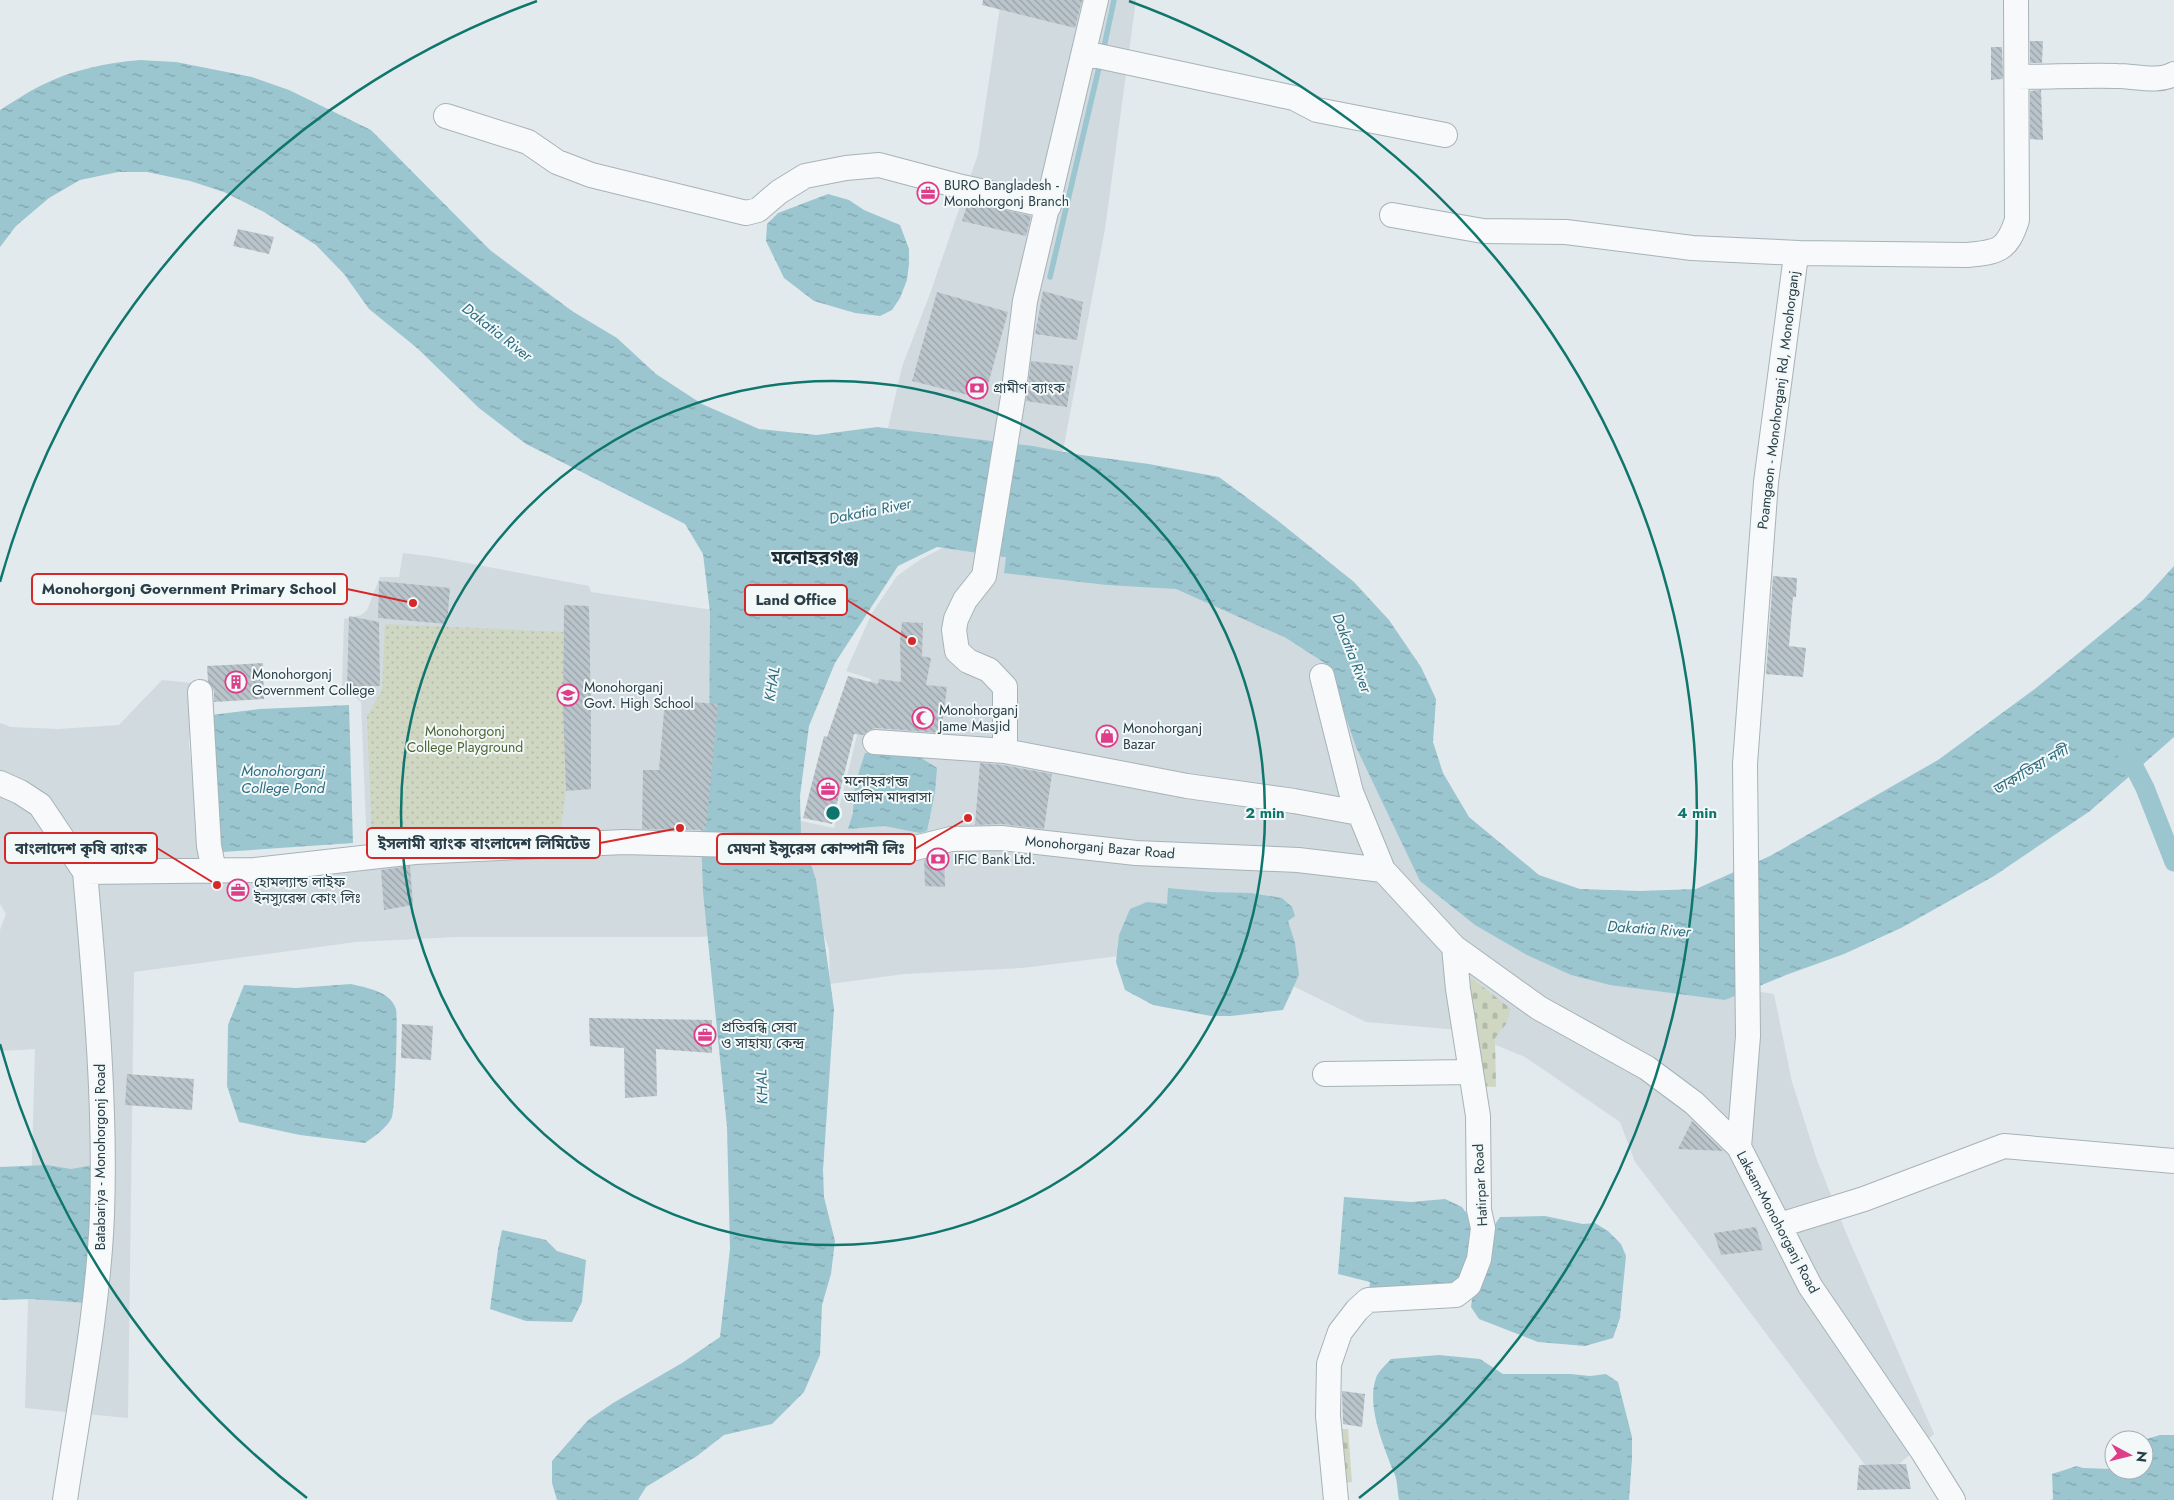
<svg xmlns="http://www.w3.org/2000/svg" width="2174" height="1500" font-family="Jost,'Noto Sans Bengali',sans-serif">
<defs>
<pattern id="grass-dots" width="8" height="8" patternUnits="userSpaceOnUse" patternTransform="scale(1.25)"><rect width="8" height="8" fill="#cfd7c3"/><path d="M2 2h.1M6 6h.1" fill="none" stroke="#b2baa9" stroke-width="1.8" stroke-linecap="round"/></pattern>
<pattern id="cemetery-stones" width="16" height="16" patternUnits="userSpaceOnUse" patternTransform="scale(1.25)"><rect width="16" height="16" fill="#cfd7c3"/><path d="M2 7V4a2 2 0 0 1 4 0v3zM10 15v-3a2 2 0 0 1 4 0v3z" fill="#b2baa9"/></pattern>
<pattern id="water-ripples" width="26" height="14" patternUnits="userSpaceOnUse" patternTransform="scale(1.25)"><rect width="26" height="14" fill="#9bc6d0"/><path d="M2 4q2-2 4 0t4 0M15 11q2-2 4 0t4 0" fill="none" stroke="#7ea2ab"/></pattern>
<pattern id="building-back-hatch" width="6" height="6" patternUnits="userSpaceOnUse" patternTransform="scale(1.25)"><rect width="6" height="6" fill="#bac5cb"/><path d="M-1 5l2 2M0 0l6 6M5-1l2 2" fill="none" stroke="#97a1a7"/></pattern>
</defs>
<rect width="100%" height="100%" fill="#e3eaed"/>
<path fill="#d1dadf" d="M1001,0H1136L1105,229L1040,572L1174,585L1330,659L1424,878L1708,984L1774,994L1792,1082L1817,1160L1847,1235L1934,1434L1878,1482L1722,1275L1635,1162L1620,1122L1525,1057L1459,1030L1366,1022L1291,985L1119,956L1022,968L904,974L830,984L829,949L822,930L697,937H457L356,942L134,972L128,1418L25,1408L35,1049L0,1051V930L6,914L0,904V723L11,727L58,729L119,725L162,680L192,683L189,744L201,861L367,849L361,702L342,686L344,619L361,615L367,610L380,577H399L403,553L435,557L589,586L591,592L713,610L706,769L698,822L801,821L834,828L871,679L846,671L872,613L897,576L921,559L948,545L964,439L888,428L902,367L931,291L978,154Z"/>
<path fill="url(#grass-dots)" d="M385,624L563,632L566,791L560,835L372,846L367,716L382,690Z"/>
<path fill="url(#cemetery-stones)" d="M1461,970L1511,1009L1506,1024L1495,1038L1496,1087L1474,1086Z
M1333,1429H1348L1352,1482L1340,1484Z"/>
<path fill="url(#water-ripples)" d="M140,60L176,62L252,77L289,90L371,130L490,250L572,311L617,338L656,374L702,404L759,429L817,435L877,427L1033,446L1074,454L1149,464L1219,477L1277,520L1354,582L1389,620L1421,667L1436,699L1433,742L1443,773L1469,817L1539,875L1580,889L1640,891L1696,889L1770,856L1938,760L2036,688L2143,600L2174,566V737L2090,811L1994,876L1901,928L1844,954L1786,975L1725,1000L1610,985L1571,975L1527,955L1475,925L1420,881L1356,747L1328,665L1286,638L1176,589L1107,585L1004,573L1006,557L937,547L898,566L835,663L809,726L800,796L801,833L816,880L834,1009L823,1170L824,1197L835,1241L831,1274L822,1305L820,1355L804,1392L772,1424L724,1435L697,1456L646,1487L638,1500H557L552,1483V1461L588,1420L613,1403L682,1363L720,1337L730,1249L727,1127L703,892L701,834L709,737L710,612L703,554L685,524L526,444L479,408L417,348L369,309L344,274L316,245L264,212L224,192L190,181L147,172H118L80,180L49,198L16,226L0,247V110C13,102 26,93 40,86C71,70 106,63 140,60Z
M828,194L849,200L864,210L900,225L909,249V264L907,280L900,298L892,310L880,316L855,313L814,301L784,278L766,241L767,224L778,213Z
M349,705L353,843L223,852L216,816L211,715L260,709Z
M874,752L915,754L937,768L935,792L927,831L920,833L884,826L848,829L853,813L855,784L865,753Z
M1168,888L1211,892L1251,893L1282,898L1292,907L1295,916L1288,921L1295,943L1299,975L1283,1010L1231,1016H1211L1153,1005L1125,990L1116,962L1119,935L1130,909L1147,902L1167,904Z
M351,984C367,988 390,991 396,1009C398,1016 395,1109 392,1117C388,1127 374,1137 365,1143L300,1135L239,1122L227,1086L228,1025L244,985L296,988Z
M47,1165L71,1169L94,1165L85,1303L32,1299L0,1300V1167Z
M1344,1197L1411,1202L1445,1199L1462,1207L1469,1217L1472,1238L1462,1276L1454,1285L1369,1291L1370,1282L1338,1274Z
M1545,1216L1583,1224L1595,1223L1608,1231L1621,1244L1626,1256L1620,1318L1613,1338L1585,1346L1538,1342L1479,1319L1471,1307C1474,1283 1485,1236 1500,1217Z
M502,1230L546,1240L557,1251L586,1260L582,1302L572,1322L526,1321L490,1309L498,1249Z
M1439,1355L1480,1359L1503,1374H1571L1590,1376L1606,1374L1618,1382L1632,1437V1459L1629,1500H1399C1397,1491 1398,1481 1394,1473C1384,1447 1366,1406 1376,1378C1378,1371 1386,1365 1391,1359Z
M2160,1435H2174V1500H2051L2053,1499L2052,1474L2077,1466L2083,1468L2144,1470L2143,1440Z"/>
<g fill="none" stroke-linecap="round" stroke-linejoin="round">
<path stroke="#9bc6d0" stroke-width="5.5" d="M1103,52L1114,0
M1050,277L1100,63"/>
<path stroke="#9bc6d0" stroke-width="19" d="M2125,749L2145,788L2174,862"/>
</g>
<path fill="url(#building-back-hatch)" d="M983,0H1082L1075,28L982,5Z
M2030,41H2043L2042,63H2030Z
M1991,47H2002L2003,79L1991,80Z
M2041,90L2043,140L2030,139V91Z
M968,202L1031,216L1026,236L962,221Z
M238,229L274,237L269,254L233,246Z
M1043,291L1083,302L1077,340L1035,334Z
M937,292L1008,312L984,399L912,381Z
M1031,361L1073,366L1067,407L1026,401Z
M1773,576L1797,578L1796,597H1793L1789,646L1806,648L1803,677L1766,674Z
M379,581L450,588L447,624L378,618Z
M564,605L589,606L591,715V789L566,791L563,707Z
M349,616L379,622L380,686L347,687Z
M902,622L923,623L922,656L931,658L926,685L947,687L941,733L876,728L869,730L864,735L854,734L832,824L803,818L824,736L827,737L848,676L878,684L879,679L901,682L900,641Z
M263,663L264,699L214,702V691L208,681L207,666Z
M665,700L718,704L706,830L642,829L643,770H659Z
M980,763L1003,765L1052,774L1044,829L1002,824L975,825Z
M944,855L945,887L925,886L924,860Z
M410,866L413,905L384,910L381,870Z
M589,1018L712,1020V1053L656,1049L657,1096L625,1098L624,1048L590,1046Z
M402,1024L433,1026L431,1060L401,1058Z
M127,1074L194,1079L192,1110L125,1105Z
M1692,1121L1723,1151L1678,1149Z
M1756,1227L1763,1250L1721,1255L1714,1233Z
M1342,1391L1365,1394L1362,1427L1343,1424Z
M1906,1464L1911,1489L1857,1490L1859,1465Z"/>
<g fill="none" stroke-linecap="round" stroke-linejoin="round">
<g stroke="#a7b3b8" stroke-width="26">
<path id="minor" d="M1084,53L1294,98L1317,110L1445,135
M2017,77C2051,77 2084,75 2117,76C2136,76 2157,83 2174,74
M446,116L528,142L557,162L591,175L746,213L758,210L779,192L805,176L846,168L879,165L962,187L1049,206
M1392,215L1483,231L1566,232L1692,248L1799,253
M1322,676L1351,792L1383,870L1454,947L1539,1008L1647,1068L1694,1103L1739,1147L1810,1286L1923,1452L1953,1500
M200,692L209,846L214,871
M875,742L1005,751L1187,786L1294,801L1359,813
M1005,751V687L989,670L968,661L957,651L954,630L956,619L965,600L984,576L1013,397L1025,301L1096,0
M0,783L20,792L40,805L85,872
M85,872L255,870L415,852L624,842L847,848L903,851L951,839L1001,838L1136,853L1298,860L1383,870
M1325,1074L1471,1072
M1739,1147L1748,1036L1745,764L1766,482L1795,263L1799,253L1967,255C1998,252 2007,251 2017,220L2016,0
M1780,1225L1864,1199L2004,1146L2174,1161
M65,1500C79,1406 98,1311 102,1215C106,1101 95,987 85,872
M1336,1500L1328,1416L1329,1364L1340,1332L1357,1310L1368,1300L1456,1295L1469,1285L1479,1259L1483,1228L1479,1210L1478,1116L1458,989L1454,947"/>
</g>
<use href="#minor" stroke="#f7f9fa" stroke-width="24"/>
</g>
<g fill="none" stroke="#0f766e" stroke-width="2.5">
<circle cx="833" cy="813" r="432"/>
<path d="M307 1498A864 864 0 0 1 0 1044M0 582A864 864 0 0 1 537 1M1129 1A864 864 0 0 1 1359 1498"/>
</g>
<defs>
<g id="office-ring" transform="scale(1.125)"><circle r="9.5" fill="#f3f8f9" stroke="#dd3d89" stroke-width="1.5"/><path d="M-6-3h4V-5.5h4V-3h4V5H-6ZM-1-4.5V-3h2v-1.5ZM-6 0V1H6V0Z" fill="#dd3d89"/></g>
<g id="bank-ring" transform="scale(1.125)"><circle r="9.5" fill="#f3f8f9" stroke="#dd3d89" stroke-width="1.5"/><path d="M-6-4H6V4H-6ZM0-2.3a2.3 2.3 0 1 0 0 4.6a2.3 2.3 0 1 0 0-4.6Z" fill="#dd3d89"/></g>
<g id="building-ring" transform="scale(1.125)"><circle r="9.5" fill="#f3f8f9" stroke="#dd3d89" stroke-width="1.5"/><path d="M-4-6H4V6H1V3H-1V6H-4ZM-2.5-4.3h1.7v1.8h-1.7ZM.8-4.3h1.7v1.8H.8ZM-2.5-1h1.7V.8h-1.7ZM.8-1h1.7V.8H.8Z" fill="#dd3d89"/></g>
<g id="university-ring" transform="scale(1.125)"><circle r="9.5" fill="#f3f8f9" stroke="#dd3d89" stroke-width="1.5"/><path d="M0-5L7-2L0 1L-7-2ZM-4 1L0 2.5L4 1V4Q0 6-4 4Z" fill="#dd3d89"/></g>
<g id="mosque-ring" transform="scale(1.125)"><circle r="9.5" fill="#f3f8f9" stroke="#dd3d89" stroke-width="1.5"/><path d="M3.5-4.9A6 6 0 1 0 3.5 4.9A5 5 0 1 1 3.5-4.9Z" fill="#dd3d89"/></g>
<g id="shop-ring" transform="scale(1.125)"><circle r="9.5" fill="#f3f8f9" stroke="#dd3d89" stroke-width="1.5"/><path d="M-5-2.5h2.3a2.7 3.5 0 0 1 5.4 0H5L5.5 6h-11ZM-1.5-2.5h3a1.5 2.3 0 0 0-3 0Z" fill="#dd3d89"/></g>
</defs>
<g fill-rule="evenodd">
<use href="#office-ring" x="928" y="193"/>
<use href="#bank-ring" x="977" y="388"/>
<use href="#building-ring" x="236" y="682"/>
<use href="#university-ring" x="568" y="695"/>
<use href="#mosque-ring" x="923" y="718"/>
<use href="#shop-ring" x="1107" y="736"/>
<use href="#office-ring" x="828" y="789"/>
<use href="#bank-ring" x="938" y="859"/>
<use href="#office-ring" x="238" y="890"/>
<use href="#office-ring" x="705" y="1035"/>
</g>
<g text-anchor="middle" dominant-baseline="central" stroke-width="4" stroke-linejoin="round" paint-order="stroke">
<g font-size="14" fill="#293e47" stroke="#f3f8f9" text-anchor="start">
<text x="944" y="185">BURO Bangladesh -<tspan x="944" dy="16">Monohorgonj Branch</tspan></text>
<text x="993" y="388">গ্রামীণ ব্যাংক</text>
<text x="252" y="674">Monohorgonj<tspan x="252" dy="16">Government College</tspan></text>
<text x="584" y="687">Monohorganj<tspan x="584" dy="16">Govt. High School</tspan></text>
<text x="939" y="710">Monohorganj<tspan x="939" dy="16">Jame Masjid</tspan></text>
<text x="1123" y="728">Monohorganj<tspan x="1123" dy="16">Bazar</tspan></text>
<text x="844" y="781">মনোহরগন্জ<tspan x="844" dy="16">আলিম মাদরাসা</tspan></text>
<text x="954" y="859">IFIC Bank Ltd.</text>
<text x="254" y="882">হোমল্যান্ড লাইফ<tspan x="254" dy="16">ইনস্যুরেন্স কোং লিঃ</tspan></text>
<text x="721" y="1027">প্রতিবন্ধি সেবা<tspan x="721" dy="16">ও সাহায্য কেন্দ্র</tspan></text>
</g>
<g font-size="14" fill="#293e47" stroke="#f3f8f9">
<text transform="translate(1778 400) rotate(-83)">Poamgaon - Monohorganj Rd, Monohorganj</text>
<text transform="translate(1100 847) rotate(5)">Monohorganj Bazar Road</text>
<text transform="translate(100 1157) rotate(-90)">Batabariya - Monohorgonj Road</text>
<text transform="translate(1480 1185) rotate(-93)">Hatirpar Road</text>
<text transform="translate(1778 1222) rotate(62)">Laksam-Monohorganj Road</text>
</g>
<g font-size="14" fill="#4d6434" stroke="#f3f8f9">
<text x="465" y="731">Monohorgonj<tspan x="465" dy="16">College Playground</tspan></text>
</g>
<g font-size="15" font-style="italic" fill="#2e6d80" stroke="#f3f8f9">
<text transform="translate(497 332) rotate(38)">Dakatia River</text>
<text transform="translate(870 511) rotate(-11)">Dakatia River</text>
<text transform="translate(1352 653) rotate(69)">Dakatia River</text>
<text transform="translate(772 684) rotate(-81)">KHAL</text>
<text transform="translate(2030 770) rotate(-30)">ডাকাতিয়া নদী</text>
<text x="283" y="771">Monohorganj<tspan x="283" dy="17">College Pond</tspan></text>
<text transform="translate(1649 929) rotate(4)">Dakatia River</text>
<text transform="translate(762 1087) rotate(-92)">KHAL</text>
</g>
<g font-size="19" font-weight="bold" fill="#1b2e38" stroke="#f3f8f9">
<text x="815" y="557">মনোহরগঞ্জ</text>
</g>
</g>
<circle cx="833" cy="813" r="8" fill="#0f766e" stroke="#f3f8f9" stroke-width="2.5"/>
<g font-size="15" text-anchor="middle" font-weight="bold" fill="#0f766e" stroke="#f3f8f9" stroke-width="4" stroke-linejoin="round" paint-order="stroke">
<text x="1265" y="818">2 min</text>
<text x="1697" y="818">4 min</text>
</g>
<path fill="none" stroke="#d62828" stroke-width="2" d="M413 603L347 589M912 641L847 600M680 828L600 843M217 885L157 848M968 818L915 849"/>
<g fill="#d62828" stroke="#f3f8f9" stroke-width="2">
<circle cx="413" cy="603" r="5"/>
<circle cx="912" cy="641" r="5"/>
<circle cx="680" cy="828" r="5"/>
<circle cx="217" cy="885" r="5"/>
<circle cx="968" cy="818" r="5"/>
</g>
<g fill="#f3f8f9" stroke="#d62828" stroke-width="2">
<rect x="32" y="574" width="315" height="30" rx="5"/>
<rect x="745" y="585" width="102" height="30" rx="5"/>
<rect x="367" y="828" width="233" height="30" rx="5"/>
<rect x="5" y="833" width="152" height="30" rx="5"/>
<rect x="717" y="834" width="198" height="30" rx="5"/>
</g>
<g font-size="15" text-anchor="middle" font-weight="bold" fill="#293e47">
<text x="189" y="594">Monohorgonj Government Primary School</text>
<text x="796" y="605">Land Office</text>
<text x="484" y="849">ইসলামী ব্যাংক বাংলাদেশ লিমিটেড</text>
<text x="81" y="854">বাংলাদেশ কৃষি ব্যাংক</text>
<text x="816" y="854">মেঘনা ইন্সুরেন্স কোম্পানী লিঃ</text>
</g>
<g transform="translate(2129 1455) rotate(97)"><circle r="24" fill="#f3f8f9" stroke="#a2aeb2"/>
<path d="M0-4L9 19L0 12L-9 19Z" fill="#dd3d89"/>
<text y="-8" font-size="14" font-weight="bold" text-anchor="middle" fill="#293e47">N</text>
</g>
</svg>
